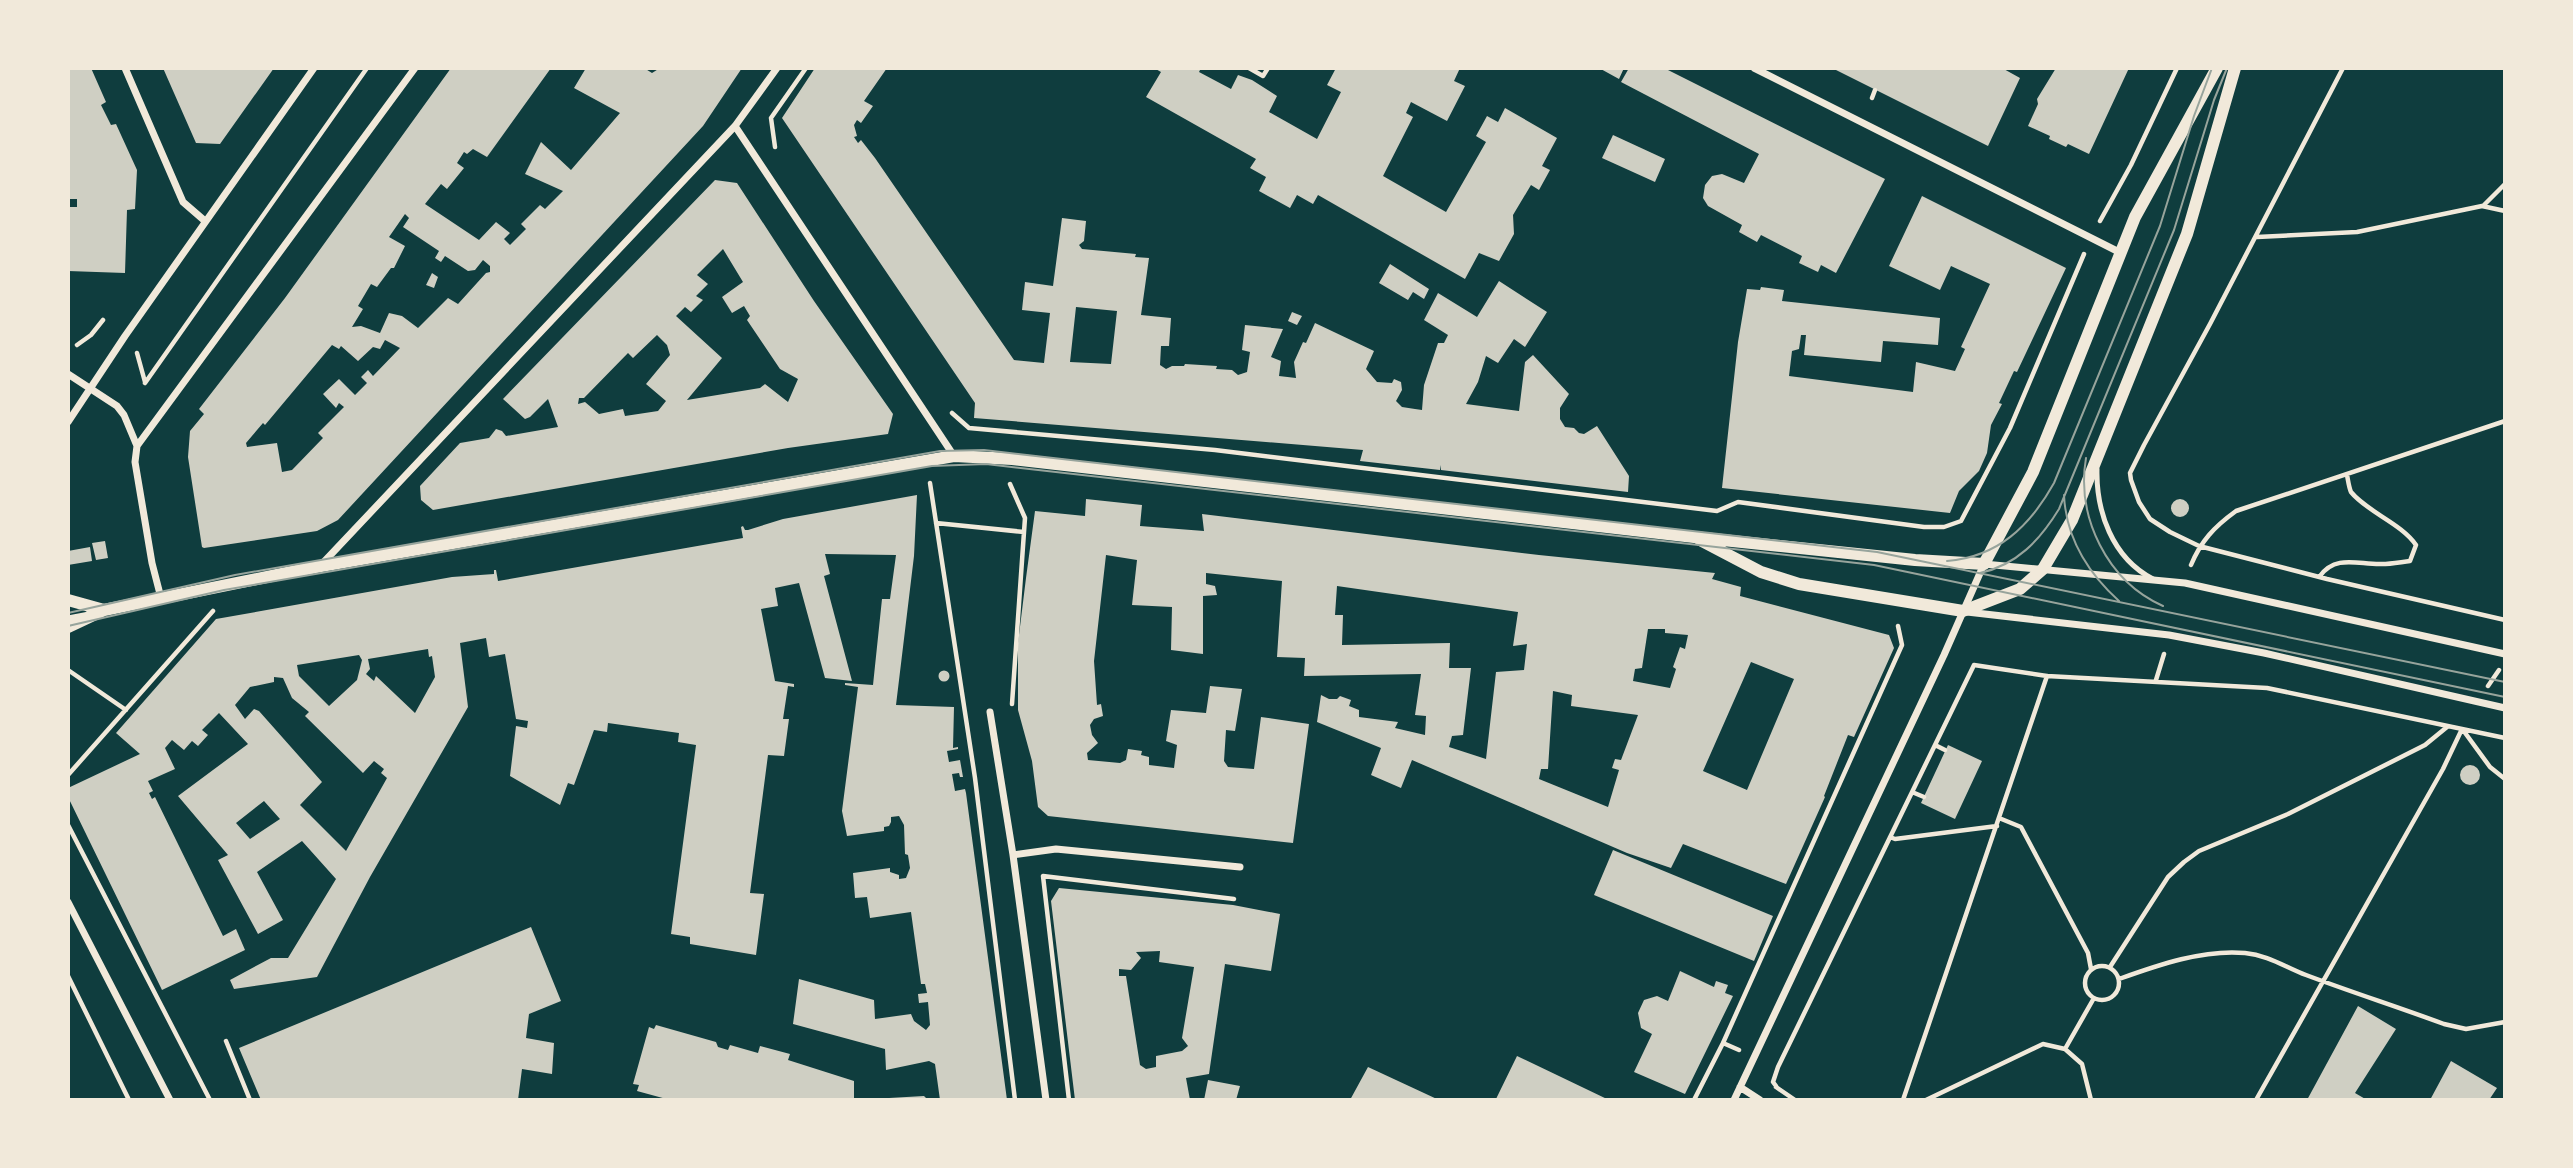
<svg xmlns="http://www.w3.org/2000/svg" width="2573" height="1168" font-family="Poppins,sans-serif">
<rect width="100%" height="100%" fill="#0f3d3e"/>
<path fill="#cfcfc3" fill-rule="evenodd" d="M68,68H91L106,102L101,105L111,125L116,124L137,170L135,209L127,210L125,273L68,271V207H77V199H70L68,195Z
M163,68H274L220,144L196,143Z
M451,68H551L487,157L473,149L467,154L464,152L457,163L464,168L447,189L441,184L425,204L479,240L496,222L510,233L504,239L510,245L526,229L521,224L540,205L545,209L563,191L525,174L541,142L571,170L620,113L574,88L586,68H644L652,73L660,68H742L703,126L338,520L317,531L204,548L202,547L188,457L190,431L204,414L199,409L285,298ZM405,214L409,218L403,227L439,251L435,258L441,262L445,256L468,271L475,270L483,260L490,266V272L486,273L458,304L448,298L418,328L402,316L389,313L380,333L361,326L352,327L363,309L358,306L371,284L377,287L391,268H394L405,246L389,237ZM385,340L400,348L373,376L368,370L361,377L367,383L355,395L339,379L323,394L336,408L339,403L344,407L318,433L323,438L292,470L282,472L277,443L247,447L246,443L263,423L265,425L332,345L339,349L341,346L358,361L373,347L380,349Z
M815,68H887L864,101L873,106L861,123L857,120L854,125L857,136L854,137L858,143L861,140L875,158L1014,360L1044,363L1050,313L1022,310L1025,282L1053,286L1062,218L1086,221L1084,241L1079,245L1082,249L1136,254L1135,257L1149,258L1141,315L1171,318L1169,346H1161L1160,365L1166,369L1172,366H1184L1185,364L1217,366L1216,369L1232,370L1238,375L1247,372L1250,352L1242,350L1245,325L1283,329L1271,357L1281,361L1279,376L1296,378L1294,362L1303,342L1306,343L1315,323L1374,351L1366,369L1377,382L1392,383L1394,379L1401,382L1402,390L1396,401L1402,407L1415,409L1422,410L1424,385L1438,343H1444L1448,335L1424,320L1438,293L1477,317L1499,281L1547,312L1525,347L1514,339L1498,363L1486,356L1478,382L1466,404L1519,411L1525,362L1533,355L1569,394L1560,408V419L1565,427L1574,428L1579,433L1584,434L1597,426L1629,476L1628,492L1441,470V465L1440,470L1360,461L1363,450L974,418L975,403L782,118ZM1076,307L1117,311L1111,364L1070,362Z
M1154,68H1201L1199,72L1231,89L1238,75L1252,80L1277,96L1269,112L1317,139L1341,92L1327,85L1336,68H1460L1454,81L1465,86L1447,121L1411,102L1406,113L1413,117L1383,176L1446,212L1486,142L1476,136L1487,116L1498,122L1505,108L1557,138L1542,166L1550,170L1539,190L1531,185L1513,215L1514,234L1499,261L1479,253L1465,279L1318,195L1313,204L1297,195L1290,208L1259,191L1266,177L1250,168L1256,159L1146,97L1161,72Z
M1599,68H1624L1619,79Z
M1629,68H1664L1885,179L1836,273L1821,265L1818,272L1799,263L1802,256L1761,235L1757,242L1739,232L1742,225L1708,206L1703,198L1705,185L1712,176L1722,174L1744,183L1759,154L1621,82Z
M1832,68H2002L2020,78L1988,146Z
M2056,68H2129L2089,154L2068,144L2066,147L2049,139L2050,136L2028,126L2038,104L2037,99Z
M1613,135L1665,159L1655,182L1602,158Z
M715,180L737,183L814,301L893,414L888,434L788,448L433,510L421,500L420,486L460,443L489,438L496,429L502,431L506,436L558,427L548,399L530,417L525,419L503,399ZM723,249L743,282L722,297L732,313L744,306L750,316L747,320L780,369L798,379L788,402L765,384L760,388L687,400L722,358L676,316L685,307L691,312L703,300L696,296L708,284L697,275ZM657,335L667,345L670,355L646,384L666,401L658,411L625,416L623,409L599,414L585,402L578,404L579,398H584L628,353L633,358Z
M1922,196L2066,268L2017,372L2014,371L1999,403L2002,404L1991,425L1987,453L1979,471L1959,491L1950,513L1722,488L1738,342L1747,289L1760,290L1761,287L1784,290L1782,301L1940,318L1938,345L1883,341L1881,362L1804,355L1806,335H1801L1799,349L1792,351L1789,376L1913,392L1916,362L1955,371L1965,349L1961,347L1990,284L1951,266L1940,290L1889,266Z
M1390,264L1429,289L1424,299L1413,292L1408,300L1379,283Z
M432,273L438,277L434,288L426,285Z
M1292,312L1302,316L1297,325L1288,321Z
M917,495L914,556L896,705L954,707L953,748L958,747V749L947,751L949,762L960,760L963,777H960L959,773L952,774L955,791L965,789L966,793L1007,1100H940L935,1064L929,1061L886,1070L885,1049L793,1024L799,979L874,1000L875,1019L911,1014L914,1021L926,1030L930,1025L928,1002L919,1003L918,994L927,993L925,984H921L911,912L870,918L867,897L855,898L853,873L890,868V872L899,875V879L906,878L910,868L908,855L905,854L904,825L899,816L891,817V822L889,826L884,827V831L847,836L842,811L858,687L845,685V683L873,685L882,599H890L896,555L825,554L830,574L824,576L852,681L825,678L799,583L775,588L778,606L761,609L775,681L794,684V687L788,686L783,719H789L784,756L768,755L750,893L764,894L756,955L690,944V937L671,934L696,745L678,742L679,733L608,723L607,732L594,730L574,785L568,783L560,805L510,776L516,726L527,728L528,721L516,719L505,654L489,657L486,638L460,643L468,707L370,877L317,977L234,989L230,980L271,958H288L336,879L302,841L257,872L283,920L258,934L218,860L228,855L178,796L248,744L219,713L202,730L208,735L198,746L192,741L184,750L172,740L165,748L175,769L148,781L153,791L149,793L152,799L155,797L223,936L236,929L245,950L162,990L68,797V788L140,754L116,733L216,619L452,577L494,574V570H496L498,581L743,538L741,527L743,526L745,530H748L783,519ZM428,649L429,657L432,656L435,677L415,713L376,676L374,681L366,674L370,669L368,659ZM359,655L362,660L357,680L329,706L299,676L297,665ZM274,677L283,678L292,698L309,712L305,716L363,773L374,761L384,769L381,773L387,778L346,851L300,805L322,782L259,711L254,709L245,719L235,705L250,687L274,682ZM264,801L280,819L250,839L236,823Z
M2171 508a9 9 0 1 1 18 0a9 9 0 1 1-18 0Z
M1086,499L1142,505L1140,526L1204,531L1202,514L1539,555L1715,573L1712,579L1741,587L1740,596L1889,635L1894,648L1854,737L1848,735L1824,796L1825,797L1786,884L1683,844L1671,868L1627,853L1412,760L1401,788L1371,775L1381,748L1317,722L1321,695L1329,699H1337L1340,696L1351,700L1349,706L1359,710V717L1398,722L1395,728L1425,735L1426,716L1415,715L1421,674L1304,676L1305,658L1277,657L1282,581L1206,573V584L1215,586L1217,595L1203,596V654L1171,650L1172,607L1132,605L1137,560L1106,555L1094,661L1097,705L1101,704L1103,716L1094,719L1090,725L1092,735L1098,743L1087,753L1088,760L1120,763L1126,760L1128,749L1142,751L1141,755L1149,757V765L1174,768L1177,745L1166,741L1171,710L1206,713L1210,686L1242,689L1235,731L1226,730L1224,761L1228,767L1254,769L1261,717L1309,724L1293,843L1048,816L1038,807L1032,761L1018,710V643L1026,578L1035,511L1085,516ZM1337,586L1518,612L1513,646L1527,644L1524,670L1496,672L1486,759L1449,747L1452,736L1463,735L1471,668H1449L1450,643L1342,645L1343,615H1335ZM1648,629H1665V633L1688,635L1685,649L1680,647L1673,667L1676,669L1670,688L1633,681L1635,669L1642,668ZM1751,662L1794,679L1747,790L1703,771ZM1553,691L1572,695L1571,706L1638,715L1621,760L1615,759L1612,768L1619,770L1608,807L1539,779L1541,769H1548Z
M105,541L108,558L96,560L92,543Z
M90,547L92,561L68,565V551Z
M938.5 676a5.5 5.5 0 1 1 11 0a5.5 5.5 0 1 1-11 0Z
M1948,745L1982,761L1955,819L1921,803Z
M2460 775a10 10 0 1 1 20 0a10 10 0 1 1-20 0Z
M1613,850L1773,916L1754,961L1594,895Z
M1059,888L1233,905L1280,914L1271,971L1225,964L1209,1074L1186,1078L1190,1100H1075L1051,901ZM1160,951L1159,962L1194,967L1182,1038L1188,1046L1182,1051L1156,1056V1067L1146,1069L1140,1065L1126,976H1119V969L1131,970L1141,958L1136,952Z
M531,927L561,1001L529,1014L526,1038L554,1043L552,1074L522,1069L518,1100H261L239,1048Z
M1680,971L1714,987L1716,981L1728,985L1725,993L1733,996L1685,1094L1634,1072L1652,1034L1641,1028L1638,1013L1644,1000L1657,996L1668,1001Z
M2358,1006L2396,1029L2355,1093L2367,1100H2307Z
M656,1025L716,1042L718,1047L728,1050L730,1045L758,1053L760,1046L790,1054L788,1060L854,1081V1100H670L637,1091L639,1085L633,1084L649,1027L654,1029Z
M1517,1056L1609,1100H1497L1496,1099Z
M2451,1061L2497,1088L2489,1100H2430Z
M1368,1067L1439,1100H1350Z
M1208,1080L1240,1086L1236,1100H1204Z
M924,1096L928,1100H889V1098Z"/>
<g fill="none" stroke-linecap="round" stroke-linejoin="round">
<path stroke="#f1e9da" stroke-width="4.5" d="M1249,68L1263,76L1268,68
M2343,68L2210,324L2144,445L2130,473L2131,480L2139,502L2150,519L2170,532L2199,546L2327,579L2505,620
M1872,98L1875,90
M775,147L771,118L806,68
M2483,206L2505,184
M2100,221L2131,165L2177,68
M2257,237L2357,232L2482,206L2505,211
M77,345L91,335L103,320
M137,353L145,382
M145,383L367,68
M952,413L969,428L1215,450L1717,511L1738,502L1924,527H1944L1961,521L2010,428L2084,254
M930,483L975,778L1015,1100
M1010,484L1025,518L1024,532
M936,523L1024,532L1012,704
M2191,565C2201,541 2214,527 2236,511L2505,421
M2320,576C2336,554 2359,565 2382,564C2391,564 2401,562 2410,561L2416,545C2401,523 2367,512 2351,492C2349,488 2348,480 2347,475
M68,670L126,710
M2156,680L2164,654
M2488,686L2499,670
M2463,730L2490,767L2505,779
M1935,745L1945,750
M68,775L213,611
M1912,792L1924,797
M1999,818L2021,827L2088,953L2091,969
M68,825L210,1100
M1890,837L1895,839L1997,826
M2085 983a17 17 0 1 1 34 0a17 17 0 1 1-34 0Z
M2110,967L2168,877L2184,862L2199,851L2288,814L2425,745L2447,727
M68,976L129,1100
M2119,979C2158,965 2204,949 2245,953C2268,955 2285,967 2306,975C2351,992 2398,1007 2444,1024L2466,1029L2505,1022
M226,1041L250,1100
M1723,1043L1739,1050
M2065,1049L2094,998
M1776,1086L1773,1082L1778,1067L1974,665L2047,676L2267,688L2505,738
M1776,1087L1795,1100
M1069,1100L1043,876L1234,899
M1694,1100L1723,1043L1902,645L1898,626
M1903,1100L2047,676
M1926,1100L2043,1044L2065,1049L2082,1064L2091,1100
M2256,1100L2443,769L2462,729"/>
<path stroke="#f1e9da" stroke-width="5" d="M2097,469C2096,511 2112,558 2153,579
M68,618L84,615"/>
<path stroke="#f1e9da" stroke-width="7" d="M125,68L183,202L205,221
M1754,68L2119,252
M735,126L954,456
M68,374L117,406L124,415L137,446
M68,422L125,336L314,68
M321,565L735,126L777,68
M161,598L152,563L135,462L137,446L415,68
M1967,612L2169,635L2264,653L2505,708
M990,712L1013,855L1046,1100
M1013,855L1056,849L1240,867
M68,902L170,1100
M1740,1087L1760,1100
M1734,1100L1944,655L1984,564L2185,583L2505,654"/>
<path stroke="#f1e9da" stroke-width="12" d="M1700,540L1761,572L1799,584L1963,611L2020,589L2043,569L2072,520L2187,234L2235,68
M68,600L104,610
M68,627L104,610L321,566L954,456L1012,459L1694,537L1915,560L1984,564L2033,472L2135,217L2217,68"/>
<path stroke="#97a49c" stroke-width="2" d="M2086,458C2076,517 2107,581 2163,606
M2064,495C2066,538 2088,573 2119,601
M1947,561C1998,557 2030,526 2054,483L2160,226L2194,116L2212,68
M1980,573C2017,565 2040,540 2059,509L2174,230L2214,100L2227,68
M68,613L235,575L940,451L984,450L1877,552L2505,682
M68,626L224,590L932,466L986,464L1874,565L2505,697"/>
</g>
<rect width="2573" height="1168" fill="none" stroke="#f1e9da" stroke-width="140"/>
</svg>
